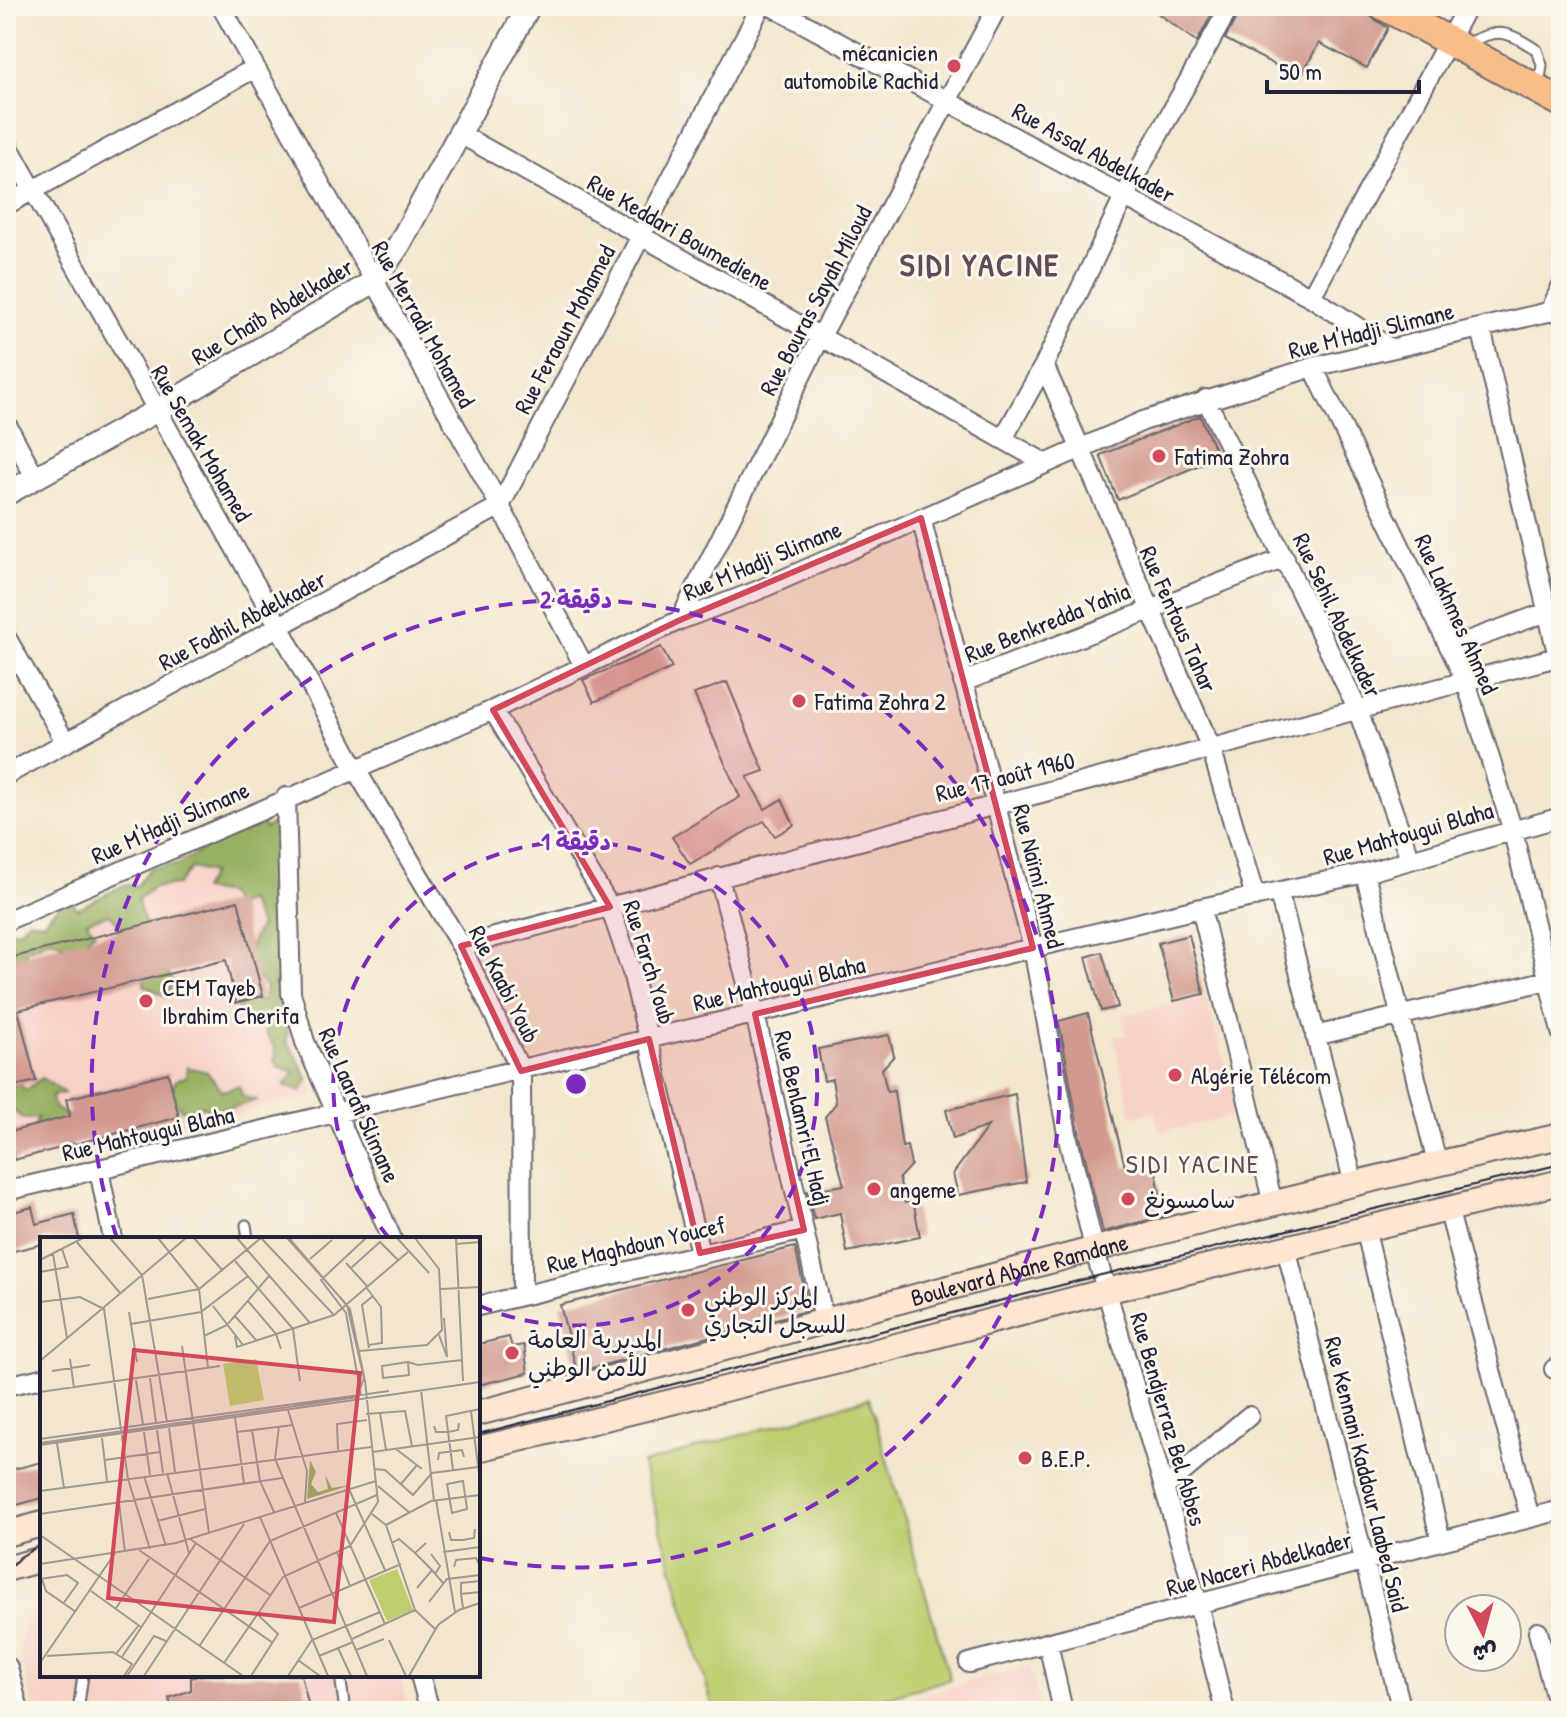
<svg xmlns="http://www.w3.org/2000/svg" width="1567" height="1717" font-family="'Patrick Hand','Playpen Sans Arabic',sans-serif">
<rect width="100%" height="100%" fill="#fbf7ec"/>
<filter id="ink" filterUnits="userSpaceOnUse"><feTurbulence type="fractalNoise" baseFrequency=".0125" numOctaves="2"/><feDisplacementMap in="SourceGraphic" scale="16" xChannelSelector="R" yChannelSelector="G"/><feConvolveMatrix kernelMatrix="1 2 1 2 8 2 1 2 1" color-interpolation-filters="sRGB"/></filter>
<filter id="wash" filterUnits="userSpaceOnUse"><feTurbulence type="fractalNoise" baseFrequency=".006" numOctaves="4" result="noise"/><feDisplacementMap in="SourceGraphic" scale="32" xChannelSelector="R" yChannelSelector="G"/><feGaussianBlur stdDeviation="1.8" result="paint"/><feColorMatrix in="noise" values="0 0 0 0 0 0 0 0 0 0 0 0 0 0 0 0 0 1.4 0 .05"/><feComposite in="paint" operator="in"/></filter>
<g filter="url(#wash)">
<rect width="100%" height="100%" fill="#f3e6cd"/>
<path fill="#f7d1c7" d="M252,822L275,829L286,1014L315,1096L6,1166V936L103,900Z
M1206,997L1239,1115L1161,1132L1154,1113L1132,1116L1113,1036H1127L1122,1015Z
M42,1601V1675H400L409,1711H35L19,1653L24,1618Z
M1030,1665L1040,1711H869L868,1710Z"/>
<path fill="#bfcd6f" stroke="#707855" stroke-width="2" d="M869,1398L950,1679L839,1711H714L642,1464Z"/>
<path fill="#97b062" stroke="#5c694e" stroke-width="2" d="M262,821L265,829L274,822L282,840L281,858L270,861L285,879L267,889L272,898L286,907L276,926L287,972L274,985L284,987C276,1016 292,1021 286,1042C298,1054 299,1066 309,1079L301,1091L284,1086L295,1072L276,1065L275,1048L265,1032L271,1024L269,1019L252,1026L236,1009L250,996L263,1002L266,987L247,965L253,938L260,925L248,900L235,907L227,894L202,890L212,873L191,868L177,885L154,887L138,899C140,919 163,961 173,983L167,997L144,985V969L120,948L116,921L110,914L86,921L95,932L73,950L52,939L26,950L25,964L6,966V932L20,930L28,920L43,922L60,904L73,902L77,909L124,885L137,886L150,868L177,865L244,824Z
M187,1067L207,1072L222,1091L239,1086L243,1097L258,1100L215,1112L202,1106L188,1115L167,1096L177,1079L186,1077Z
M42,1078L64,1093L52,1096L54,1107L76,1121L70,1133L71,1146L48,1149L30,1135L38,1118L24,1119L14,1111L6,1124V1094L17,1083L26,1090Z"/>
<g id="blocks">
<path fill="#d2998e" d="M1148,6H1216L1197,42Z
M1242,6H1367L1370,16L1388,28L1367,68L1319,43L1300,78L1225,39Z
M1200,416L1218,457L1118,500L1100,455Z
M661,647L672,668L594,702L583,680Z
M727,682L764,771L747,777L765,809L782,799L794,825L775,836L764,821L690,864L672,837L740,797L694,694Z
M238,901L263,996L236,1003L226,960L18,1010L36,1081L6,1088V959Z
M1189,935L1204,994L1174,1001L1158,943Z
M1102,952L1118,1007L1101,1011L1086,957Z
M1088,1013L1125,1167L1154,1160L1164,1216L1103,1232L1080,1137L1059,1021Z
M889,1035L894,1056L882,1069L887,1092L894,1091L902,1147L907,1146L911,1165L899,1178L905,1203L913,1200L920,1237L847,1252L840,1213L814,1219L807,1191L844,1185L825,1117L836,1103L832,1079L824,1081L818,1049Z
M168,1073L179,1117L14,1160L12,1150L6,1152V1133L70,1116L66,1099Z
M1015,1094L1026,1182L958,1195L953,1174L988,1126L953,1139L946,1110Z
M32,1207L36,1224L74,1214L79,1239H42V1244L6,1253V1214Z
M795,1247L809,1310L577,1372L560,1305Z
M509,1337L512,1347L524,1345L528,1373L478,1385V1344Z
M42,1462V1498L10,1507L6,1471Z
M201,1675H301L310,1711H172L169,1698L191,1690V1678Z"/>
</g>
</g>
<g filter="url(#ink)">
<use href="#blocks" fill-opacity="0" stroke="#6b676e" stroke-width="2"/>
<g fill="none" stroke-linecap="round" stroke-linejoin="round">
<g stroke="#6b676e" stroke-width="13">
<path id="service" d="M1465,44C1500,28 1505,30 1537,50L1542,65L1539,86
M246,1225L248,1239
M340,1675L345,1711
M78,1711L83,1675"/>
</g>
<g stroke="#6b676e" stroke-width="22">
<path id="minor" d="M221,6L500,506L584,666
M771,6L1311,297L1390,348
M460,134L1045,463
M6,142L280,628L355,768L461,946L521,1071L522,1295
M6,205L255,68
M1311,297L1467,6
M1550,311L1561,287
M1481,328L1558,657
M1044,365L1211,748L1255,897
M1313,367L1465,679L1512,828L1561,1032
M1206,399L1357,708L1410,859
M6,423L35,477
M1003,439L1044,365L1124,197L1230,6
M921,518L1033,948L1068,1139L1094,1248L1198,1604L1225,1711
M680,620L820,338L998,6
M6,637L66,743
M1451,647L1547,612
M963,682L1285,558
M493,710L610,907L632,972L700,1253
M6,775L500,506L761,6
M286,797L291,993L305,1042L392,1239
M1365,873L1437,1163
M719,877L755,1014L825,1324
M1279,893L1354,1184
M1201,908L1273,1204
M6,921L493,710L680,620L754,592L1143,421L1313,367L1561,309
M461,946L1561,656
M1315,1036L1561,977
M99,1170L113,1239
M6,1191L1201,908L1365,873L1561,817
M1448,1208L1530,1518
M1365,1228L1441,1541
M1286,1248L1402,1711
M478,1306L804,1230
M1554,1369L1561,1367
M6,1386L42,1378
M1164,1488L1249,1416
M1538,1632L1559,1711
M1048,1643L1063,1711
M969,1663L1561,1510
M420,1675L430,1711"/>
</g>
<g stroke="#6b676e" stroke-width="26">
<path id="tertiary" d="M6,494L156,411L373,282L399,245L529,6
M6,1668L17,1711"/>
</g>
<g stroke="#6b676e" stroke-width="28">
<g id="secondary">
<path id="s1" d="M478,1413C839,1320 1197,1215 1561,1136"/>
<path d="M478,1449L839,1361L1106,1291L1561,1182"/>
<path d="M6,1534L42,1524"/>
<path d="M6,1569L42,1559"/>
</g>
</g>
<g stroke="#6b676e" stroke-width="32">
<path id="primary" d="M1384,6L1561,102"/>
</g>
<use href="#service" stroke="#fff" stroke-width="9"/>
<use href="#minor" stroke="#fff" stroke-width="18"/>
<use href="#tertiary" stroke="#fff" stroke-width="22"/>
<use href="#secondary" stroke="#fde5d0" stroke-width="24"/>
<use href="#primary" stroke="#f9bd89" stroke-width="28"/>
<path stroke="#22223b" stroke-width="2" d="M478,1434L1101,1275L1561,1164
M6,1571L20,1557L42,1544"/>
</g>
</g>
<path fill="#d1495b" fill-opacity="0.2" stroke="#d1495b" stroke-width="6" stroke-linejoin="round" d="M921,518L1033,948L755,1014L804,1230L700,1253L649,1039L521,1071L461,946L610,907L493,710L680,620Z"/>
<g fill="none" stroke="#7b2cbf" stroke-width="4" stroke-dasharray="14 10">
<path d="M389 1238A242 242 0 1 1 480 1306"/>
<path d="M117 1238A484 484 0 1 1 480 1558"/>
</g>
<g fill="#d1495b" stroke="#fbf7ec" stroke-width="3">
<circle cx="954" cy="66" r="8"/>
<circle cx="1159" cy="456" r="8"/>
<circle cx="799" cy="701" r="8"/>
<circle cx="146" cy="1001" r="8"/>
<circle cx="1175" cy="1075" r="8"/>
<circle cx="874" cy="1189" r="8"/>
<circle cx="1128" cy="1199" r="8"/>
<circle cx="688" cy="1310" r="8"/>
<circle cx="512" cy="1353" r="8"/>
<circle cx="1025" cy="1458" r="8"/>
</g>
<g text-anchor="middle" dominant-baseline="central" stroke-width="6" stroke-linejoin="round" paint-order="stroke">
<g font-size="24" fill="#22223b" stroke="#fbf7ec" text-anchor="start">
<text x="938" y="52" text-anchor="end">mécanicien<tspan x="938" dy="28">automobile Rachid</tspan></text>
<text x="1175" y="456">Fatima Zohra</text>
<text x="815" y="701">Fatima Zohra 2</text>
<text x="162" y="987">CEM Tayeb<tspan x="162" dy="28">Ibrahim Cherifa</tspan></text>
<text x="1191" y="1075">Algérie Télécom</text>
<text x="890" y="1189">angeme</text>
<text x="1144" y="1199">سامسونغ</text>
<text x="704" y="1296">المركز الوطني<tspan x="704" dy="28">للسجل التجاري</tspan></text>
<text x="528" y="1339">المديرية العامة<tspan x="528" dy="28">للأمن الوطني</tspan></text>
<text x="1041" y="1458">B.E.P.</text>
</g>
<g font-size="24" fill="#22223b" stroke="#fbf7ec">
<text transform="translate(1094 152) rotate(29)">Rue Assal Abdelkader</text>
<text transform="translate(680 232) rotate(30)">Rue Keddari Boumediene</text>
<text transform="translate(815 300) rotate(-62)">Rue Bouras Sayah Miloud</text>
<text transform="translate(272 311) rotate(-31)">Rue Chaïb Abdelkader</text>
<text transform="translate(424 324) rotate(61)">Rue Merradi Mohamed</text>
<text transform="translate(564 329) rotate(-62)">Rue Feraoun Mohamed</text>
<text transform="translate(1371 330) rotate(-14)">Rue M'Hadji Slimane</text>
<text transform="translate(202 443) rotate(60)">Rue Semak Mohamed</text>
<text transform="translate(762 560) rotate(-23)">Rue M'Hadji Slimane</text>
<text transform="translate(1457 614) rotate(66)">Rue Lakhmes Ahmed</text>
<text transform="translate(1338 615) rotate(65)">Rue Sehil Abdelkader</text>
<text transform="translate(1179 619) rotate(66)">Rue Fentous Tahar</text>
<text transform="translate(242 620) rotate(-28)">Rue Fodhil Abdelkader</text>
<text transform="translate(1047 622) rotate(-22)">Rue Benkredda Yahia</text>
<text transform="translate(1005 776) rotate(-14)">Rue 17 août 1960</text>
<text transform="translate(170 822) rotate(-24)">Rue M'Hadji Slimane</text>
<text transform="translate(1408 833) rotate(-16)">Rue Mahtougui Blaha</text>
<text transform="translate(1039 876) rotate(76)">Rue Naïmi Ahmed</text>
<text transform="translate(650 962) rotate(73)">Rue Farch Youb</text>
<text transform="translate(779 983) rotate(-13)">Rue Mahtougui Blaha</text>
<text transform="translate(505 984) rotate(63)">Rue Kaabi Youb</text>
<text transform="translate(360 1105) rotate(66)">Rue Laarafi Slimane</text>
<text transform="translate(803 1118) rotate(77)">Rue Benlamri El Hadj</text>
<text transform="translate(148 1133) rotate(-13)">Rue Mahtougui Blaha</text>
<text transform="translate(636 1244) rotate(-13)">Rue Maghdoun Youcef</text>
<text stroke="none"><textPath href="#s1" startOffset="560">Boulevard Abane Ramdane</textPath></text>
<text transform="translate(1169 1419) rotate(74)">Rue Bendjerraz Bel Abbes</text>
<text transform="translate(1367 1474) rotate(76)">Rue Kennani Kaddour Laabed Said</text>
<text transform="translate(1259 1563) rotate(-15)">Rue Naceri Abdelkader</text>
</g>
<g font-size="26" letter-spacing="2" fill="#604c58" stroke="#fbf7ec">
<text x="1193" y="1163">SIDI YACINE</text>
</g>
<g font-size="32" font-weight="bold" letter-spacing="2" fill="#604c58" stroke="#fbf7ec">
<text x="980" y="264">SIDI YACINE</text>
</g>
</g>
<g transform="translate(40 1237)">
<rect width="440" height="440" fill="#f3e6cd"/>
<path d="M216,122L224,163L190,169L183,127ZM357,332L373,373L347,384L329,343Z" fill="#bfcd6f"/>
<path d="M270,223L276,235L271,247L278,255L288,252L285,238L292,251L311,248L267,262Z" fill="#97b062"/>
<path fill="none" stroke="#9f9893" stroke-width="2" d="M70,1L102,38M118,1L159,52L168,131M154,1L183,34M197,1L270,86M221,1L293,77M357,1L389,36M416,1L423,144M36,4L80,56M416,7L440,5M13,17L27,101M270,22L292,3M0,23L43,1M195,24L253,92L260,144M306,26L327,49M311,31L340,5L358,23M0,35L28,30L22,12M102,38L127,185M326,50L341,70L342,106L329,108M401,52L440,50M108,62L159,52L221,1M208,64L236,97L241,112M0,65L40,60L64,72L88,242L110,312M173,69L203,108M89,75L97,125M195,79L216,103M91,87L161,75L208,39M399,98L407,120L404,81M164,99L187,88L229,39M195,99L197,110L294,78L368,15M142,109L169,296M329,111L322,68L333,59M319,114L387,108L402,93L399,32L375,1M30,122L34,151M0,124L146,1M368,125L369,138L343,141L342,129ZM368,125L378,128L422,123M12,134L50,128M110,141L116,186M96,143L103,188M381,153L394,264M0,155L180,129M321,158L306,76L281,43L326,1M248,173L267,234L265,265M431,174L440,244M340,176L346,213M326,177L365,174L372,209M195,181L204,246M239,189L235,222L327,439M394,189L396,195H408L418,193L419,186M129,191L135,235M117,193L123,236M212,193L220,244L234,275M104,195L110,238M197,195L253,188M62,201L67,244M0,202L349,154M0,206L317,160L324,141L307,68L247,1M17,206L24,251M0,208L440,145M356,212L382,232M298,213L297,187L327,183M332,215L440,200M65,223L120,215M398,223L399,216L422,213L424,220M334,232L345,233L373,258L392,236L438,230M413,233L406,179L440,172M127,236L149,316M104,239L126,309M423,244L427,272L412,276L407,247ZM361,247L377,228M338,249L370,276M309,252L345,333M0,254L331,210M396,263L415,375M79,266L85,315M296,276L345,387M0,277L242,241M332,277L346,288L375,373M220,280L288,439M117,284L165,272M346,288L391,264L440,258M409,295L411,303H423L434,301L435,292M0,298L203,439M150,302L230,358M352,306L359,302L375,316L386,306M99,313L233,406M297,315L310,349M403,315L440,310M375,316L392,333M391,317L400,329L395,337M0,327L136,306L336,244M414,330L416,323L436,321L439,327M0,342L27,338L38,346L23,367M2,342L6,354L36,375M377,351L392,333L403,346M51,354L101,390M421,356V346L440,344M389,365L407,342L440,338M76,371L109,322M259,371L361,327M423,371L421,357L440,355M312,402L375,373L395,392M349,403L366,439M160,408L230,304L337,258M298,411L311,439M316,413L344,402M76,417L99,388M7,419L73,415L92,427L84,439M279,419L313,405M82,420L156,306M258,423L280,439M0,426L75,316M184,426L243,340L310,309L338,265L325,144L310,72L249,1M87,439L114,399L126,404M104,439L204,287M211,439L238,397L217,377M248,439L272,403L340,375M369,439L398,388L419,373L440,366"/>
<path fill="#d1495b" fill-opacity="0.15" stroke="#d1495b" stroke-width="4" d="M94,113L320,136L294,385L68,361Z"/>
<rect width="440" height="440" fill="none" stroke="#22223b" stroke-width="4"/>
</g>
<circle cx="576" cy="1084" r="12" fill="#7b2cbf" stroke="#fbf7ec" stroke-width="4"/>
<g font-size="24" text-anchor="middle" font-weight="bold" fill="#7b2cbf" stroke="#fbf7ec" stroke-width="6" stroke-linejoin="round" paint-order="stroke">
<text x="576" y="608">2 دقيقة</text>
<text x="576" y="850">1 دقيقة</text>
</g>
<rect width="1567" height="1717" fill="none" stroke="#fbf7ec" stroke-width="32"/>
<g transform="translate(1483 1633) rotate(174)"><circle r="38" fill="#fbf7ec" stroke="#a4a2a5" stroke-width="2"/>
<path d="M0-6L14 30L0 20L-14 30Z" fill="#d1495b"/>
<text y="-12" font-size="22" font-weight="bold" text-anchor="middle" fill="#22223b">ش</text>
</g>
<path d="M1267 80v12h152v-12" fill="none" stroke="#22223b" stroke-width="4"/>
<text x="1279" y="80" font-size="24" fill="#22223b" stroke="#fbf7ec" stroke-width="6" paint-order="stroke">50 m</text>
</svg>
